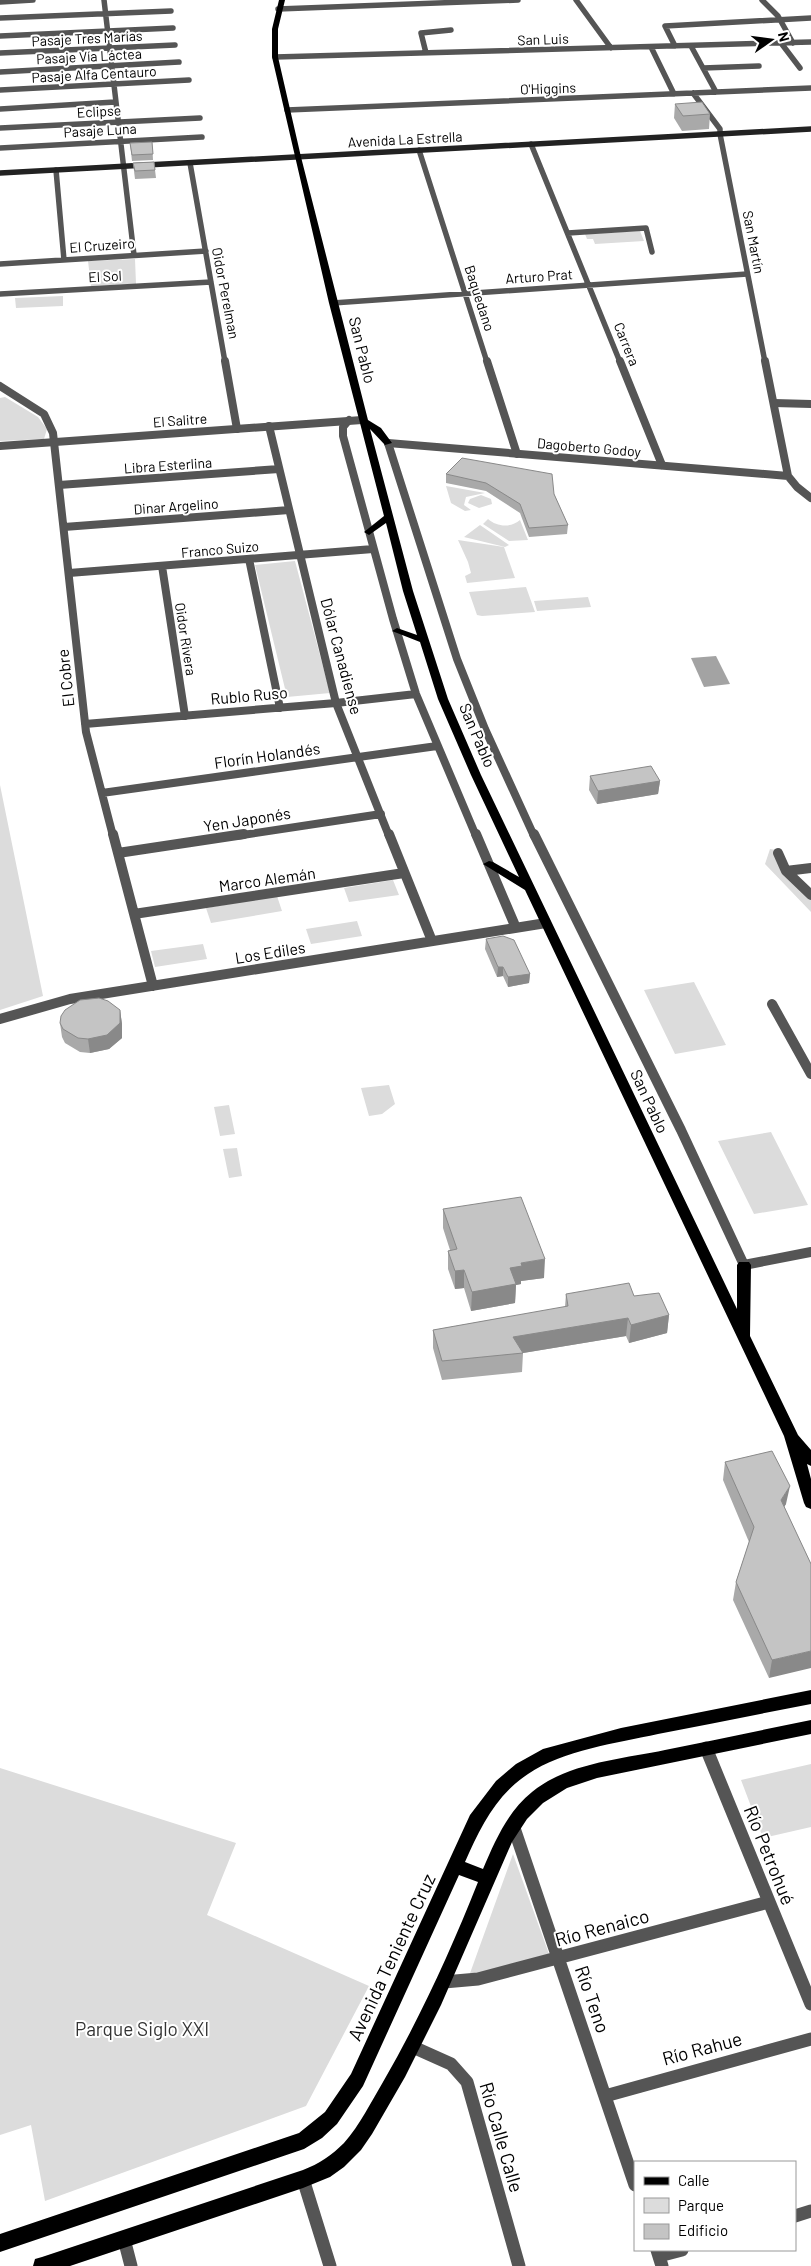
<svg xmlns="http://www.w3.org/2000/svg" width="811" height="2266" font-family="Barlow,sans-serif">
<rect width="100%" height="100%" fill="#fff"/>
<path fill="#dcdcdc" d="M640,231L644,241L595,244L593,239H587L585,234Z
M135,259L136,284L91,286L88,261Z
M63,296V306L16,308L15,298Z
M5,397L38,417L47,429L44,439L0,441V398Z
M446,486L485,493L466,497L464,505L471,510L465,511L451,503Z
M481,495L491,499L492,504L479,508L468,503L470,499Z
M488,519C497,527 511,528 520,520L528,540L509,541L483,524Z
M480,525L509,545L505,547L464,537Z
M458,540L504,547L515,578L467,583L465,576L471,573L468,562Z
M295,561L330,693L287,697L255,565Z
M526,587L535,612L482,616L477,615L469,592Z
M588,597L591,607L537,611L534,601Z
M0,785L43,996L0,1010Z
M770,849L782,851L785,871L811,898V912L765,864Z
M393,880L399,895L349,902L344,888Z
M277,896L282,911L211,923L206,908Z
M357,921L362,936L311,944L306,929Z
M203,944L207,959L155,967L151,951Z
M694,982L726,1045L675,1054L644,990Z
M389,1085L395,1104L382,1114L369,1116L361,1088Z
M229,1105L235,1134L220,1136L214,1107Z
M771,1132L808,1205L754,1214L718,1141Z
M237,1148L242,1176L229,1178L223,1149Z
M811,1764V1827L763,1838L741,1780Z
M0,1768L236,1843L207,1915L369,1986L306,2106L45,2201L31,2125L0,2135Z
M513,1854L549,1954L469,1976Z"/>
<path fill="#a3a3a3" d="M716,656L730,684L704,687L691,658Z"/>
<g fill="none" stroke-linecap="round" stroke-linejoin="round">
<path stroke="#555" stroke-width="5.5" d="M104,0L134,255
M576,0L611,48
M762,0L778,16L793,43
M0,2L33,0
M278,9L518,0
M0,18L171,11
M0,36L173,28
M781,43L800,68
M675,46L665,26L811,18
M691,46L716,92
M651,47L674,94
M0,53L175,45
M426,53L421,33L451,30
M275,57L811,42
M703,68L759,66
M0,72L179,62
M0,90L189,80
M693,93L720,129V134
M0,109L115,102
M287,110L811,88
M0,128L200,118
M531,144L620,362
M0,148L202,137
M419,150L487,362
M190,163L225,362
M56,170L64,260
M568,233L646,228L652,252
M0,264L206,251
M0,294L211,282
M333,303L747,274"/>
<path stroke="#555" stroke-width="8" d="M225,361L237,429
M487,361L517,454
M620,361L662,465
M0,386L44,414L53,433L86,732L113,836
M774,403L811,404
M349,420L343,427V436L393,619L416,694L476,836
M269,426L336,703L389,836
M388,443L457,659L485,729L534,836
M59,485L279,469
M64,527L289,510
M249,559L280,708
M162,566L185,716
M69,573L373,549
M85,724L336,703L416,694
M102,793L437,746
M236,836L381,814"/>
<path stroke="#555" stroke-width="10" d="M113,834L153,986
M389,834L432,941
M476,834L516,928
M534,834L681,1130L744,1265L811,1252
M118,853L244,834
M778,853L786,871L811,895
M786,871L811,868
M134,914L404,873
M772,1004L811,1074
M0,1019L70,999L546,923"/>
<path stroke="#555" stroke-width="13" d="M706,1748L811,2004
M513,1825L635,2185
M444,1982L478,1979L769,1902
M413,2047L451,2064L467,2082L519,2266
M605,2096L811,2039
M303,2179L330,2266
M795,2216L811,2211
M124,2239L131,2266
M657,2250L662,2266
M659,2256L682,2250"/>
<path stroke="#555" stroke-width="5.5" d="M720,134L765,362"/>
<path stroke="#555" stroke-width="8" d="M765,361L788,476L797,487L811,498
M388,443L788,476
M0,446L362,420"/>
<path stroke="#222" stroke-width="5.5" d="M0,173L811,129"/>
<path fill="#000" fill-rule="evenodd" d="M279,0H285L278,29V57L301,157L368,420L381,428L392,443L385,445L370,429L413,591L448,699L481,775L737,1309V1265L739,1262H749L751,1265L750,1336L798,1435L811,1450V1466L807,1464L811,1479V1509L806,1507L804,1503L784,1436L525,890L483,864L489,861L493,862L519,877L471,775L438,699L420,642L392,631L397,628L417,635L403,591L386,523L369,535L364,532L384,516L329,303L272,57V29Z
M811,1690V1704C760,1714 709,1724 658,1734C617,1743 563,1750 528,1774C496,1795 480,1828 465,1862L483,1869C495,1841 508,1811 532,1792C567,1763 622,1759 665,1750C714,1740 762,1730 811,1720V1734L597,1778L567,1788L543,1803L527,1819L512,1842L441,2005L405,2077L372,2134L361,2150L344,2167L330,2177L303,2188L70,2266H33L35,2259L42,2257L303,2170C319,2164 332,2155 344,2143C360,2125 371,2102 383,2082C420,2018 451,1950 478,1882L459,1875L363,2086L337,2124L322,2138L304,2149L0,2252V2234L299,2133L325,2112L351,2074L470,1815L496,1781L516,1764L543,1749L621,1728Z"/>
</g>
<path fill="#a9a9a9" d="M675,104L710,114L709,129L682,131L674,118Z
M152,142L153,160L132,161L130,143Z
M154,162L156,178L135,179L133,163Z
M446,474L554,494L568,525L567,534L529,537L520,513L486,491L446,483Z
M590,776L660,781L658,794L597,804L589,790Z
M486,939L530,974L529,983L508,987L503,976L497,977L485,949Z
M120,1010L122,1024V1038L109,1049L90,1053L80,1052L65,1043L62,1037L60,1023Z
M443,1209L544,1278L521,1281V1284L516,1285L515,1303L471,1311L464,1288L455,1289L448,1269V1251L450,1250L443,1228Z
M566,1294L634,1296L669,1315L667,1333L629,1343L626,1336L523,1353L522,1372L442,1380L433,1348V1330L565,1307Z
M725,1462L786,1504L784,1507L811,1564L769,1678L733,1600L736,1582L749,1542L723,1480Z"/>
<path fill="#898989" d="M660,781L658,794L597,804L598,791Z
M498,967H503V976L497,977Z
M530,974L529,983L508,987V977Z
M120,1010L122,1024V1038L109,1049L90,1053L88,1039Z
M545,1259L544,1278L521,1281V1284L516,1285L515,1303L471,1311L472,1292L510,1268L521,1263Z
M464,1270V1288L455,1289V1271Z
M669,1315L667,1333L629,1343L631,1325Z
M628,1318L626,1336L523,1353L513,1337Z
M790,1486L786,1504L777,1518L781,1500Z
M811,1651V1668L769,1678L772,1660Z"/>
<path fill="#c4c4c4" stroke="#898989" d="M702,102L710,114L683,116L675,104Z
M152,142L153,154L132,155L130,143Z
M154,162L155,170L135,171L133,163Z
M462,458L552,474L554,494L568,525L529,528L520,504L486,483L446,474Z
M651,766L660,781L598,791L590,776Z
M503,936L514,940L530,974L508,977L503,967H498L486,939Z
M99,998L108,1001L120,1010V1023L107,1035L88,1039L78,1038L63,1029L60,1023L61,1016L65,1010L80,1000Z
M521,1197L545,1259L521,1263L522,1266L510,1268L516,1284L472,1292L464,1270L455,1271L448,1251L457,1249L443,1209Z
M629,1283L634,1296L659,1293L669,1315L631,1325L628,1318L513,1337L523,1353L442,1361L433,1330L568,1306L566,1294Z
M772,1451L790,1486L781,1500L811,1564V1651L772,1660L736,1582L754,1527L725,1462Z"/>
<g text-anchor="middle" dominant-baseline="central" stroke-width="4" stroke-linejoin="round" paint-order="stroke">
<g font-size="14" fill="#000" stroke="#fff">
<text transform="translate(87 38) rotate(-3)">Pasaje Tres Marías</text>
<text transform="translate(543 39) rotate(-2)">San Luis</text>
<text transform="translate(89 56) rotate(-3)">Pasaje Vía Láctea</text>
<text transform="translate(94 74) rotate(-3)">Pasaje Alfa Centauro</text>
<text transform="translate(548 88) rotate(-2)">O'Higgins</text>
<text transform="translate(99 111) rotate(-3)">Eclipse</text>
<text transform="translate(100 130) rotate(-3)">Pasaje Luna</text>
<text transform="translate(405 139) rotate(-3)">Avenida La Estrella</text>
<text transform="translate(754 242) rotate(79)">San Martín</text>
<text transform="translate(102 245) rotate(-4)">El Cruzeiro</text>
<text transform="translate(105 276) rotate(-3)">El Sol</text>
<text transform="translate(539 276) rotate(-4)">Arturo Prat</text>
<text transform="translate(226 293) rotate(79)">Oidor Perelman</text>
<text transform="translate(480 298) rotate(72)">Baquedano</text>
<text transform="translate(627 344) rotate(68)">Carrera</text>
<text transform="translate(180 420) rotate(-4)">El Salitre</text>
<text transform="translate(589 447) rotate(5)">Dagoberto Godoy</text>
<text transform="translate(168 465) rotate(-4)">Libra Esterlina</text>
<text transform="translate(176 506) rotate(-4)">Dinar Argelino</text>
<text transform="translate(220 549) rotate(-5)">Franco Suizo</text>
<text transform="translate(186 639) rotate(81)">Oidor Rivera</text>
</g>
<g font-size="16" fill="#000" stroke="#fff">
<text transform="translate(363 350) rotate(76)">San Pablo</text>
<text transform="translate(342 656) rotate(75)">Dólar Canadiense</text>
<text transform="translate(65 678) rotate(-96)">El Cobre</text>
<text transform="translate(249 695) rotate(-5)">Rublo Ruso</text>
<text transform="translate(478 735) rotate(67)">San Pablo</text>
<text transform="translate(267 755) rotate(-8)">Florín Holandés</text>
<text transform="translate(247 819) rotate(-9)">Yen Japonés</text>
<text transform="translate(267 879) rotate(-8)">Marco Alemán</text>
<text transform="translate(270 952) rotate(-9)">Los Ediles</text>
<text transform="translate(650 1101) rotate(65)">San Pablo</text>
</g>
<g font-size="19" fill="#000" stroke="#fff">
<text transform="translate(770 1855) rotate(68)">Río Petrohué</text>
<text transform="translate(602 1927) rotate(-15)">Río Renaico</text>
<text transform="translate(391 1957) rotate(-65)">Avenida Teniente Cruz</text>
<text transform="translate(593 1999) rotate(71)">Río Teno</text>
<text transform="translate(702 2048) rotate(-15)">Río Rahue</text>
<text transform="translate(502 2137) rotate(74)">Río Calle Calle</text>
</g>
<g font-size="19" fill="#333" stroke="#fff">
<text x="142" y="2028">Parque Siglo XXI</text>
</g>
</g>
<rect x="634" y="2161" width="162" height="90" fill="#ffffff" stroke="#999999"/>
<rect x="644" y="2177" width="25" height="8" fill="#000000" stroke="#999999"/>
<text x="678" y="2186" font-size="15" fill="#000000">Calle</text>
<rect x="644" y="2198" width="25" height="15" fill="#dcdcdc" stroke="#999999"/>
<text x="678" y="2211" font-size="15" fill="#000000">Parque</text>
<rect x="644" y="2224" width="25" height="15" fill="#c4c4c4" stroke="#999999"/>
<text x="678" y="2236" font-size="15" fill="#000000">Edificio</text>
<g transform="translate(771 40) rotate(76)" stroke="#ffffff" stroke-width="4" paint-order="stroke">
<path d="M0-4L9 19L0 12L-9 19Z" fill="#000000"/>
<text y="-8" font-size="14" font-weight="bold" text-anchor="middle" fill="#000000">N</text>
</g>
</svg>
